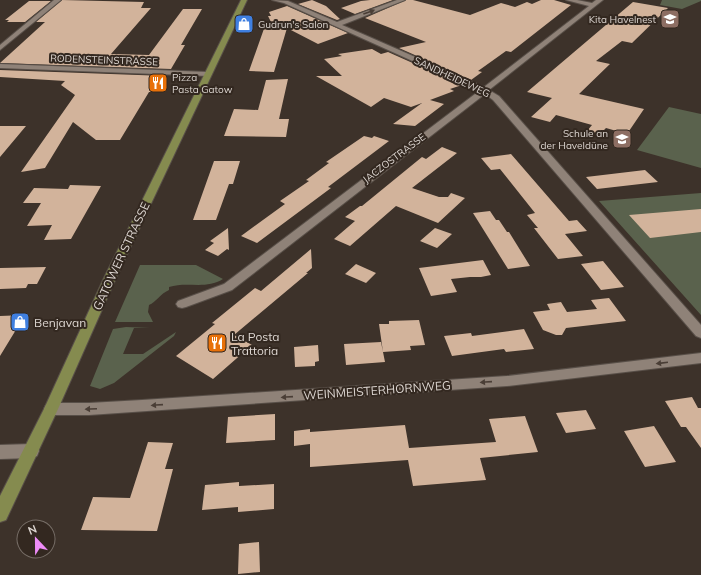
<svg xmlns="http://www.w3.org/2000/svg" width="701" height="575" font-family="Mulish,sans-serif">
<rect width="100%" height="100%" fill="#3d322a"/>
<path fill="#5a624d" d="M662,0H701V1L682,9L660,5Z
M669,107L701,114V168L637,150Z
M701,193V315L599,201Z
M140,265H196L223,279C206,290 187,281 169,287V290C160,294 156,302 149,305L148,312L153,322H115Z
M126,327L150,328H134L123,354H143L176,332L174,336L114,383L100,389L90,386L113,329Z"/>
<path fill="#d2b39b" d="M62,0L144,2L141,8H151L111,54L149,55L183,9H202L181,45H185L171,69L0,63L45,22H36Z
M312,0L326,6L340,19L337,20L298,4Z
M370,0H393L355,14L341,8L361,1Z
M406,0H413L470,15L501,3L515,7L527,2L532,4L541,0H554L571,5L511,52L506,51L478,71L482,72L471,80L399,48L426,42L365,18Z
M29,1H51L25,22H7L9,20H5Z
M633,2L668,8L632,43L622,41L596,61L610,64L579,94L644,109L627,134L606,128L600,134L587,131L592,125L556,115L550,122L531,117L552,98L527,92Z
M287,6L348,33L318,44L287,28L274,72L249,71L266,23L271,22L268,16H271L269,12Z
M372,49L381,54L388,52L462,85L450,89L454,91L430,100L444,104L415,126L393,124L422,103L411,107L384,98L371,107L316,76H342L324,59L342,56L338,54Z
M0,70L166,76L159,89L156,92H149L120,140H96L73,122L45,168L21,172L75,95L61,85L65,81L0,77Z
M288,79L279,119H289L286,137L224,136L234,109L258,110L266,80Z
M0,126H26L0,157Z
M364,136L372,138L374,136L389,141L328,187L331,188L257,243L241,236L285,204L280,201L309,181L306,180L329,163L326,162Z
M442,147L457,153L412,188L439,197H448L451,193L465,198L438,223L396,206L350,246L334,239L355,221L345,217L360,206H362L422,157L426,159Z
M511,154L569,221L577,220L587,231L565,234L583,256L558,259L534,228H538L527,215L535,213L500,169L491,170L481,158Z
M214,161H240L233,184H229L216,220H193Z
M645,170L658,182L597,189L586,177Z
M70,185L101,186L71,239L44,240L52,225L27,226L41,203H23L34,188L68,189Z
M701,209V232L650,238L629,215Z
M490,211L496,220H499L507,232H509L530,266L508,269L473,213Z
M228,228L229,250L227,249L218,256L205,250L214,243L210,241Z
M435,228L452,234L437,248L420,241Z
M311,249L312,268L306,273H308L234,335L252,345L213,379L176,356L215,324L212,323L255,288L261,291Z
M483,260L491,275L481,277H470L451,279L457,292L431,296L419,268Z
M603,261L624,287L601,290L581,264Z
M356,264L376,273L366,283L345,274Z
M46,267L37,284H28L26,288L0,289V268Z
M609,298L626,321L566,328L562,335H556L543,330L533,312L550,310L547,304L561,302L567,312L597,309L591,300Z
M25,315L0,356V316Z
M419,320L425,345L410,346L411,350L383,352L379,324H389V321Z
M524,329L534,349L506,352L504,349L452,356L444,336L471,333L472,336Z
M381,342L385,362L346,365L344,344Z
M318,345L319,361L315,362V366L295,367L294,347Z
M692,397L698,408H701V448L686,427H681L665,401Z
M586,410L596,429L566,433L556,413Z
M275,414V440L226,443L228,417Z
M525,416L538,452L480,458L486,480L413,486L408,460L310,467V444L294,446V431L310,429V432L405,425L409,448L496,442L489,419Z
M654,426L676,462L645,467L624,431Z
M148,442L173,443L165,469H173L157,531L81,530L93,497L130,498Z
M239,482V486L274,484V509L238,512V507L202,510L205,485Z
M259,542L260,572L238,574L239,544Z"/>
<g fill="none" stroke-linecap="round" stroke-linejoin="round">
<g stroke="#584f48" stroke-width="2">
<path id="minor" d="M54,0H61L0,50V45Z
M272,0L288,1L337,22L397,0H405L342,25L484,87L589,6L566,0H577L592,3L596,0H603L489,90L499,96L701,325V338L696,336L493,100L485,94L232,290L186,307L182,308L178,307L176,304L178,301L224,284L479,91L284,3Z
M0,64L208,72L212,74L208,76L0,68Z
M701,353V363L507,386L89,415H51L46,413L44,409L46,405L51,403H89L142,400L507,376Z
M31,444L37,446L39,451L37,456L31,458L0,459V445Z"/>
</g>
<g stroke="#584f48" stroke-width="2">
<path id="major" d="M241,0H247L116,278L58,409L6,520L0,522V496L44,409L104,278Z"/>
</g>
<use href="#minor" fill="#8f8278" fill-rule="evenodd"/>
<use href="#major" fill="#858b4f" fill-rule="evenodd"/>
</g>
<defs><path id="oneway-solid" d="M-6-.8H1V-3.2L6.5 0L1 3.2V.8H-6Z"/></defs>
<g fill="#4a3e36">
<use href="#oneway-solid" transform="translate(369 12) rotate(-20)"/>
<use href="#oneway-solid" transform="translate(662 363) rotate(173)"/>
<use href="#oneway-solid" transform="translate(486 382) rotate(176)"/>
<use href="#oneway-solid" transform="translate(287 397) rotate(176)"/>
<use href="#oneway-solid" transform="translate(157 405) rotate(176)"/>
<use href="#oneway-solid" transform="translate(91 409) rotate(178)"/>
</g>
<defs>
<g id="school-square" transform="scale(1)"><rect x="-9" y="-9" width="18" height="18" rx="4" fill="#8d6e63" stroke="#332820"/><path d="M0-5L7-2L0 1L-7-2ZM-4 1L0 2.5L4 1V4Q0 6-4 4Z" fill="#fff"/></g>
<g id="shop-square" transform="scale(1)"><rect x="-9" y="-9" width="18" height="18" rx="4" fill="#3f7fe0" stroke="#332820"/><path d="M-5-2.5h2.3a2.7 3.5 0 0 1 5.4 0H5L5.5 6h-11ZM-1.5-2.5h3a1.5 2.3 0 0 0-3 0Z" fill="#fff"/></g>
<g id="restaurant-square" transform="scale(1)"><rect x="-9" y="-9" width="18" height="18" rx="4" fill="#e8710a" stroke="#332820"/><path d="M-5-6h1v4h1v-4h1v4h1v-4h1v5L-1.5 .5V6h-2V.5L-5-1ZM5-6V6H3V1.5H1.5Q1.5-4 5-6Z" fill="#fff"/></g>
</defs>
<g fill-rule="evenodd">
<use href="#school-square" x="670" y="19"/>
<use href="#shop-square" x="244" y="24"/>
<use href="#restaurant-square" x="158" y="83"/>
<use href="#school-square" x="622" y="139"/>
<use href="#shop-square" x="20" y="322"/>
<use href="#restaurant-square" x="217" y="343"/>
</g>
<g text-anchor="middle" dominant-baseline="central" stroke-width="4" stroke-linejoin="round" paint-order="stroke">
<g font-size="10" fill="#ded7d2" stroke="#332820" text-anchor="end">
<text x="656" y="19">Kita Havelnest</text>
<text x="258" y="24" text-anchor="start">Gudrun's Salon</text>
<text x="172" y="77" text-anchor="start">Pizza<tspan x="172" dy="12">Pasta Gatow</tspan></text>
<text x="608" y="133">Schule an<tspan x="608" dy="12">der Haveldüne</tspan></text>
</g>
<g font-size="10" fill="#ded7d2" stroke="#332820">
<text transform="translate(104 60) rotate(2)">RODENSTEINSTRASSE</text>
<text transform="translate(452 77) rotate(25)">SANDHEIDEWEG</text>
<text transform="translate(394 158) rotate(-37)">JACZOSTRASSE</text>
</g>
<g font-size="12" fill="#ded7d2" stroke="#332820">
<text transform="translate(121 256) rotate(-65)">GATOWER STRASSE</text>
<text transform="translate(377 390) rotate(-4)">WEINMEISTERHORNWEG</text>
</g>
<g font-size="12" fill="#ded7d2" stroke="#332820" text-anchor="start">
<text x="34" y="322">Benjavan</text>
<text x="231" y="336">La Posta<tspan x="231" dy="14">Trattoria</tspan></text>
</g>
</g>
<g transform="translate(36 539) rotate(338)"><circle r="19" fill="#332820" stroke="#776e67"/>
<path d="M0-3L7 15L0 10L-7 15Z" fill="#ee8cf8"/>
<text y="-6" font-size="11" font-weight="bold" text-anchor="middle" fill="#ded7d2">N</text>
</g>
</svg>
